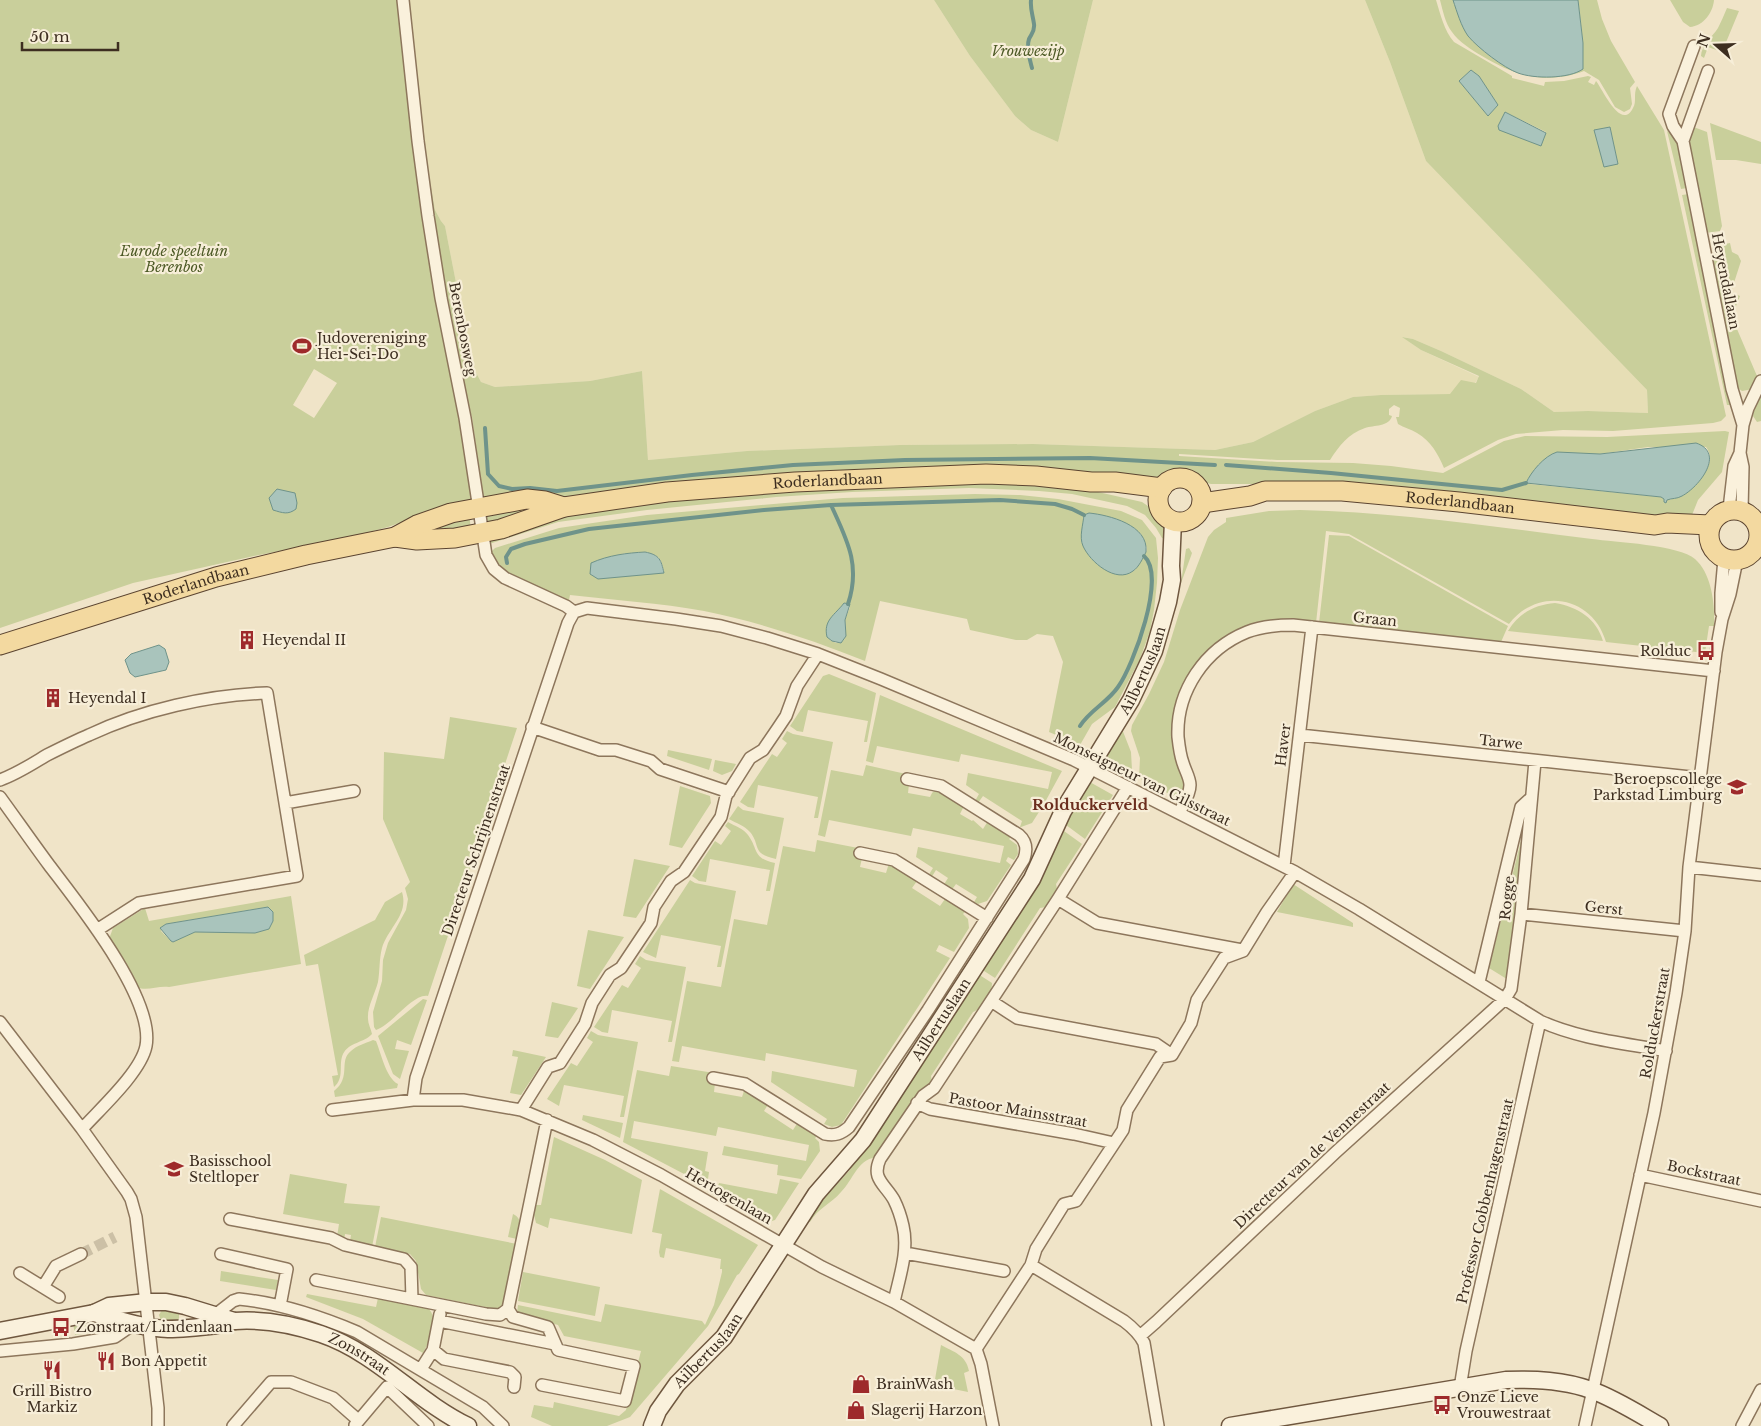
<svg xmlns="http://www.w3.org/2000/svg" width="1761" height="1426" font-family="'Libre Baskerville',serif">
<rect width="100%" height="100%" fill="#f0e4c8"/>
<path fill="#e6deb5" d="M409,0H934L970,56L1015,116L1031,130L1058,142L1093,0H1365L1390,62L1426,161L1647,390L1648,413L1588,411L1554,412L1521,389L1441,351L1413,339L1403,337L1421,350L1479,377L1475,383L1451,394L1381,395L1353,397L1315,411L1253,442L1215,450L1033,444L900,445L747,451L648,460L642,371L590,381L495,387L481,382L472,365L445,226L441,221L435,210L428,170Z"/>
<path fill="#c9cf9b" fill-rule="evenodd" d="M0,0H400L474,501L438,509L388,527L343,539L254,556L133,583L0,628ZM314,369L337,383L314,418L293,405Z
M407,0H409L428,170L435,210L441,221L445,226L472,365L481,382L495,387L590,381L642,371L648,460L747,451L900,445L1033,444L1215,450L1253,442L1315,411L1353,397L1381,395L1450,394L1461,380L1476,383L1479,376L1421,350L1402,337L1413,339L1441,351L1521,389L1554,412L1588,411L1648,413L1647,390L1426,161L1390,62L1365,0H1436C1441,16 1444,30 1454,42L1512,76V78L1544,86L1545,82L1564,81L1588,76L1591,77L1588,82L1594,85L1596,81C1602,88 1621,132 1633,108C1637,101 1633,95 1637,86L1664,130L1726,416L1721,421L1713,423L1613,431L1563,430L1516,434L1498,440L1444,468C1438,454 1431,441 1417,433C1411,429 1404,428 1398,424L1396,417H1399L1400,408L1394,405L1389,409V415L1392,416C1389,427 1374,425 1365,428C1348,434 1339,446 1330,460H1277L1179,454V456L1277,462L1353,463L1391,466L1443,473L1504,441L1525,436L1607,437L1725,431L1729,432L1722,472L1698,500L1690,520L1322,484H1211C1200,482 1195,473 1183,471C1172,469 1167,476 1157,480C1150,482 1120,478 1110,478L484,503L472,417L461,384L426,183ZM1471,70L1479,76L1498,105L1488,116L1459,81ZM1505,112L1546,132L1541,145V146ZM1610,128L1618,164L1594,131ZM1648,447H1706C1718,463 1700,479 1688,489C1685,491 1680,497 1676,498C1671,500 1665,500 1661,497L1529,484L1532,474L1540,464L1552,454H1600Z
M934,0H1093L1058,142L1031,130L1015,116L970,56Z
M1440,0H1453L1468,35L1487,52L1521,74L1554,77L1583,43L1578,0H1597L1602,19L1611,41L1635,82L1630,88L1632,104L1630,109L1624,112L1615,107L1599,80L1584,71C1546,85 1515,76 1482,56C1472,50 1459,42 1452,32C1445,23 1443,11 1440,0Z
M1670,0H1714C1713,13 1703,26 1690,27L1683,22Z
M1727,8L1739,11L1722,52L1708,47L1704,58L1701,56C1701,46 1712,37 1718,28C1721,22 1724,15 1727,8Z
M1710,123L1761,142V164L1736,160H1716Z
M1691,126L1707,132L1722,226L1720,231L1705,233L1687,137Z
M1667,131L1677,138L1687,188L1681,189Z
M1689,194L1730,399V405H1727L1682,195Z
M1730,243L1732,252L1738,255L1741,261L1731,292L1740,296L1734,311V322L1757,376L1753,389L1742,391L1734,385L1709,255L1715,254L1716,246Z
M1761,390V421L1757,422L1753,416L1755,406Z
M1014,481L1085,489L1142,502L1151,508L1157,518L1167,527L1166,540L1162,538L1156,528L1145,515L1127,506L1072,494L1039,491L969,488L852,492L776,497L647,510L558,522L489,544L488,535L562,514L747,492Z
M975,494L1020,495L1058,499L1121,511L1142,520L1156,538L1158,558L1157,583L1154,610L1150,631L1140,659L1115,707L1092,724L1080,745L1049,732L1063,662L1053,636L1037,634L1027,640H1016L970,630L967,619L880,601L865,661C813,640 759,622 704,611C660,603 614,600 570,595L569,600H568C546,591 497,577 491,552L495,548L559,528L647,515L843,498ZM1089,513C1108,515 1124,525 1141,534L1147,548L1146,552L1134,571L1083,525L1084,515ZM645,552C660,555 662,560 664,573L621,554ZM841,607H850L845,620L846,629L844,640L836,643L830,640Z
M544,504L487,528L485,509Z
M1300,510C1398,512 1495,527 1592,539C1614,542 1680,545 1695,559C1712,574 1715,605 1714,626H1709L1705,653L1606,642C1593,596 1538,586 1509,624L1349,534L1326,531L1316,623L1234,633L1180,697L1185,789L1179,799L1139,778L1140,758L1131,731L1132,725L1149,694L1164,662L1180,610L1208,537L1214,530L1226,522V518L1269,511Z
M469,512L471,531L410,532Z
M1329,535L1349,536L1508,626L1501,642L1319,623Z
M1189,548L1192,553L1191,556L1181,583L1186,549Z
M1555,603C1578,607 1596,618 1603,641L1508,631C1519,613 1534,605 1555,603Z
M829,674L876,693L867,742H864L868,721L808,710L803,732L797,731L790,726L823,676Z
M880,695L1062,771L1044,804L1032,823L1021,827H1020L1022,821L983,796L978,803L975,801L979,794L966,785L968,773L1048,789L1052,772L961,754L959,762L877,746L873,763L866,761Z
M450,717L517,728L428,996C413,993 393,1024 376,1030L374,1027L373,1012L382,981L383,960L388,943L406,910L408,899L405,888L410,882L383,819L384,752L444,759Z
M1122,729L1131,752L1132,770L1126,769L1124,772L1108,764L1106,760L1102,757Z
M787,731L793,734L833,742L818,818H814L818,797L758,785L754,808L748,807L740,802L772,754L777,757L787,743L782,739Z
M668,750L712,759L709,770L667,756Z
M715,760L736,764L732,771L722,775L713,771Z
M866,765L906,774L904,783L909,784L908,793L930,797L932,793L936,789L964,806L960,814L972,821L973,820L983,829L988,821L1012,836L1009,839L1017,845L1018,854L1014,860L1008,857L1006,861L1011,865L987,901L978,904L974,902L977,897L956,884L951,891L943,886L948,878L936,870L931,878L928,876L933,868L916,857L918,847L1000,863L1004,846L913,828L911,836L829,820L825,837L818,835L831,770L863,776Z
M1088,781L1113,795L1085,839L1066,825Z
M680,786L710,796L711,803L682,848L669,845Z
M738,806L743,810L784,818L776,859C751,854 761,845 750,832C745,826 736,823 729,819Z
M1529,809L1510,981L1489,968Z
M728,822C735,826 744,829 748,835C759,850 752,858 775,863L770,891H766L770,870L710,859L706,882L699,881L692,876L715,841L721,845L731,831L725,826Z
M1064,831L1082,844L1056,884L1057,889L1046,907L1040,908L995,978L981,969L1045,871Z
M817,840L858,848L862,858L860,867L886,873L889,863L892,864L917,881L912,888L940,906L945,899L965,912L963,914L968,919L969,928L954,952L939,945L936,951L950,958L841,1125L832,1127L824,1124L827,1119L771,1082L772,1071L854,1087L857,1070L766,1053L765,1061L682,1046L679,1062L672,1061L687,981L721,987L734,919L767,925L783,846L815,852Z
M634,859L670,866L636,918L623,916Z
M690,880L695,883L736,891L721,967H717L721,946L661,935L656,958L643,952Z
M1293,884L1353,923V927L1277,912Z
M402,892C409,915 388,928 382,948C379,959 380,971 378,982C375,994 367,1007 368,1019C368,1024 371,1029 372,1034C364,1043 349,1042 343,1054C338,1065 345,1078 334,1087L332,1076L338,1075L318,964L306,966L304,955L375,920L385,902Z
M291,896L301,964L169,987C159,985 146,992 137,987L109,939L113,928L145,908L149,921ZM267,907L273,921L269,929L255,933L195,932L173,942L171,941L161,931L166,924Z
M588,930L624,937L590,989L577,986Z
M640,956L646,960L686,967L672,1042H668L672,1021L612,1010L608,1033L602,1032L594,1027L622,985L628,988L641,968L635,964Z
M978,974L992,983C992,994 983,1008 973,1012L931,1076L932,1083L929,1086L921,1089L876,1157C856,1161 854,1179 841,1192C831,1204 818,1208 810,1222L808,1221L826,1196L849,1171Z
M423,999L427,1000L411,1045L397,1040L395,1049L409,1051L400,1079L393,1074L378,1036Z
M552,1002L578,1008L558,1038L545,1036Z
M591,1031L598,1035L638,1042L624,1117H620L624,1096L564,1085L559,1106L547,1099L571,1063L577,1066L593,1042L587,1038Z
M373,1040L376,1041C381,1053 386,1078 398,1084L397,1088L335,1097L334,1091C352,1077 338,1061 351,1051C356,1046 366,1043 373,1040Z
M513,1050L546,1057L521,1095L510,1093L518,1057L512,1056Z
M671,1066L714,1073L715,1083L714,1092L742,1097L744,1091L747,1089L769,1103L764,1111L793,1130L798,1122L818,1135L815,1138L819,1142L820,1151L801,1179L777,1175L778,1165L722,1155L724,1146L806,1161L809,1145L718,1127L716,1136L634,1121L631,1138L708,1152L705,1171L709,1172L707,1186L623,1142L637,1070L669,1076Z
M583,1115L623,1123L620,1138L582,1120Z
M554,1137L605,1160L642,1180L632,1234L550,1218L548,1228L536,1223L534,1215L536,1205H541Z
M290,1174L347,1184L344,1203L380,1206L372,1247L350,1241L351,1235L345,1234L344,1242L337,1237L339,1224L283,1214Z
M780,1179L799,1183L775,1220L769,1222L716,1192L719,1183L777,1194Z
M660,1189L758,1245L739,1274L737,1275L708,1326L630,1417L607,1426H552L531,1417L534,1405L553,1408L554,1402L619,1416L626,1410L641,1351L564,1336L558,1325L517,1313L518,1305L601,1322L605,1304L702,1321L705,1325L714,1305L722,1272V1269H720L721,1259L666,1248L664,1258L660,1257L659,1252L662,1234L652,1232Z
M513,1214C524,1219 519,1229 517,1239L508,1237Z
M381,1217L517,1244L504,1305L498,1309H495L426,1295L421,1289L416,1261L410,1254L375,1247Z
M221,1271L278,1280L276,1290L220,1281Z
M523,1272L600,1287L595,1316L518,1301Z
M307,1294L376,1307L378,1298L426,1307C441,1315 429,1343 423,1353L363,1319L306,1297Z
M163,1308L179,1309V1325L161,1321L159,1315Z
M94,1319L123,1325L109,1335L105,1331L75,1335L73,1323Z
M941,1345C954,1352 966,1355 969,1371L964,1373L968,1392L934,1385Z"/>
<path fill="#a9c4bc" stroke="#6f938a" d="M1453,0H1578L1583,43V69C1569,79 1534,79 1518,73C1504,68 1478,48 1468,36C1461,26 1457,12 1453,0Z
M1471,70L1479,76L1498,105L1488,116L1459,81Z
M1505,112L1546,133L1541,146L1499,130L1498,126Z
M1610,127L1618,164L1604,167L1594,130Z
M1696,443C1726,453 1699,487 1682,496C1677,499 1672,498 1667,500L1666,503L1664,502V499L1661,497L1526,483C1531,472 1544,456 1557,452L1600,454Z
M277,489L295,493L297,503L296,509C288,515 283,513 273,510L269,498Z
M1089,513C1109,515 1149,525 1146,552C1143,558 1139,567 1133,571C1116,584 1090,562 1083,546C1079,537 1083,525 1084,515Z
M645,552C660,555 661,560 664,573L598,579L590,574L591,563C609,555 627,553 645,552Z
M844,603L850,604L845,620L846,636L841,643L832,641L827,637C823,620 835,615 844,603Z
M159,645L165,649L169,662L166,670L135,677L130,673L125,660L131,654Z
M268,907L273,912V921L269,929L255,933L195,932L173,942L171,941L160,928L166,924Z"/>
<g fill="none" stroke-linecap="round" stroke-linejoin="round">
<path stroke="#6f938a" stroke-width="4" d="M1031,0C1030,9 1033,16 1034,24C1035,31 1032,33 1029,39C1026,48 1030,60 1032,68
M485,428L488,474L499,486L512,489L530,488L557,491L692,475L793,465L905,460L1090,458L1215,465
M1226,465L1331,473L1502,490L1526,483
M831,505C847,540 861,565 848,604
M507,563L506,557L511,549L525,544L589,529L764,510L831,505L1000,500L1055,504L1072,509L1084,515
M1080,726C1090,710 1107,703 1118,687C1133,666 1167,576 1144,556"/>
<path stroke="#ccc0a6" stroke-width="11" stroke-dasharray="11 5.5" stroke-linecap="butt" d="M81,1254L115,1237"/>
<g stroke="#8d765c" stroke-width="14">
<path id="street" d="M403,0L418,141L428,216L441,298L465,418L486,555L494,569L505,578L566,606L574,612
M1694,46L1669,114L1673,126L1683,141L1732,389L1743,425
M1683,141L1708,71
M1740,453L1743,467L1742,511
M1729,509L1734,466L1740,453L1743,425L1748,408L1761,381
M574,612L587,608L676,619L721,626L767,638L818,654L881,679L1074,760L1295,872L1359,909L1540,1021C1579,1039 1624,1043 1666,1051
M1721,612V593L1724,559
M532,727L600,750H616L651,761L660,769L729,792
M1300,735L1700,778
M0,780C17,774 32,764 47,755C61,748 75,741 89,735C142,710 208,695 267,693L297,876L139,903L97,930
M0,797C16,819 32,842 49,865C77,902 155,998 146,1046C141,1072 100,1109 82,1129L127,1192L131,1199L136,1217L158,1408V1426
M285,803L354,791
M1179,813C1183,805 1190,795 1190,785C1190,778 1185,770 1183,763C1180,755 1179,746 1178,737C1176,691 1205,649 1247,632C1262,626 1278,625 1293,625L1714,671
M860,853L894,860L987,918
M1284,866L1312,627
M1689,867L1761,875
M1058,899L1097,923L1242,950
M1521,914L1685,931
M1479,982L1521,807L1531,798
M991,1001L1017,1018L1156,1044L1172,1055
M0,1022L82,1129
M713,1078L745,1084L825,1134C835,1136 841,1134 849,1127L928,1010L1024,859C1027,850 1027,842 1019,835L941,786L907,779
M413,1100L416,1078L568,623L574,612
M917,1103L930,1109L1074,1134L1114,1143
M332,1110L413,1100H463L521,1110L593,1140L661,1175L822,1267L894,1302L976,1349L981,1364L993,1426
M521,1110L548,1067L560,1063L585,1024L592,1003L610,975L621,968L651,923L654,907L671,881L684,872L721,817L726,796L750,758L763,750L778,728L786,716L797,686L818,654
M1640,1175L1761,1201
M230,1219L331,1238L345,1245L404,1259L411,1267L412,1299
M905,1253L1004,1271
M221,1254L287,1269L280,1306
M1031,1265L1124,1321C1132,1327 1139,1333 1144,1343L1158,1426
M20,1273L59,1297
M316,1280L486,1314L500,1315L508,1309L547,1120
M43,1287L56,1266L81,1254
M894,1302C899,1278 909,1251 903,1226C901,1217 898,1208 894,1200C885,1184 871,1179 880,1159L923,1096L934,1088L1058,899L1128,787
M508,1309L513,1317L548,1327L558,1350L634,1366L625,1401L542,1385
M215,1315L233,1301L239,1299C280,1303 319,1316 357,1332L483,1407L503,1426
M439,1321L555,1344
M1140,1336L1156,1322L1336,1152L1505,999L1511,989L1521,914L1535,761
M976,1349L1031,1265L1036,1249L1064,1204L1076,1201L1123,1130L1127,1110L1160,1057L1172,1055L1191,1023L1197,1000L1224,958L1243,951L1267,912L1295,872
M433,1350L444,1359L510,1372L515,1377L514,1387
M0,1351L73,1344L115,1337L134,1324
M421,1369L433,1350L440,1314
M1460,1388L1466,1351L1540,1021
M355,1425L387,1387L428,1426
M233,1426L271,1382H291L333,1398L358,1420
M1585,1426L1654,1113L1676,993L1685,931L1689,867L1716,652L1722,619L1730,594L1737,560
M1742,1426L1761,1390"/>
</g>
<g stroke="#6f573f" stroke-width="19">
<g id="secondary">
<path id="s1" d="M94,1313C118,1319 142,1328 168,1329C184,1329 201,1327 217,1325C223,1324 229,1321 235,1321C264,1319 294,1325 321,1334C377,1353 416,1401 468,1426"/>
<path d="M0,1331L94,1313L109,1306L147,1302H166L185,1306L234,1321"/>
<path id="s2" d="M652,1426L658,1411L677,1384L724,1337L816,1194L863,1140L1032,879L1063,811L1131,700L1154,651L1168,602L1172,580L1171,566L1173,521"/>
<path d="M1230,1426L1506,1380C1535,1379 1564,1380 1591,1390C1614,1398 1639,1414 1660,1426"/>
</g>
</g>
<g stroke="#5b4430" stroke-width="21">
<g id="primary">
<circle cx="1180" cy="500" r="22"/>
<path id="s3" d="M1202,503L1250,496L1265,491H1342L1459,502L1655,525L1667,523L1710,525"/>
<circle cx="1734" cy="535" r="25"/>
<path id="s4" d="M395,537L417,540L455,538L501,529L564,507L667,492L795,482L986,474L1036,476L1091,482H1115L1162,488"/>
<path id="s5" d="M0,645L216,577L306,555L395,537L417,525L451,513L527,499L545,501L564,507"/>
</g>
</g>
<use href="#street" stroke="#faf1dc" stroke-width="11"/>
<use href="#secondary" stroke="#faf1dc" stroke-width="16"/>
<use href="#primary" stroke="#f3d9a0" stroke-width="19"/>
</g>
<defs>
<g id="stadium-bare" transform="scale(1.5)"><path d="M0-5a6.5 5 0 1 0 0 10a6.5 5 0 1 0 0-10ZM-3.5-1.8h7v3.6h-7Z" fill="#9e2a2b" stroke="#f7eed8" stroke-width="2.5" paint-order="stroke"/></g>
<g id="building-bare" transform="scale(1.5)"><path d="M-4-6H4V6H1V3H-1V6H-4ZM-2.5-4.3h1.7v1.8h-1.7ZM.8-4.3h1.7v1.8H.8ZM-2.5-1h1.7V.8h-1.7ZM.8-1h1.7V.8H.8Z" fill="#9e2a2b" stroke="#f7eed8" stroke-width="2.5" paint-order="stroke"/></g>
<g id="bus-bare" transform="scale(1.5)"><path d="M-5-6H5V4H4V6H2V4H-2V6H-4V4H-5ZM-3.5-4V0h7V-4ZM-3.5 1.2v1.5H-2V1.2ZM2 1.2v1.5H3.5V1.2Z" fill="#9e2a2b" stroke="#f7eed8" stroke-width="2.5" paint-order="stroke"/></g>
<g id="school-bare" transform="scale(1.5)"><path d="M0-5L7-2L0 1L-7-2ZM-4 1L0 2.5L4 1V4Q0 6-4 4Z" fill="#9e2a2b" stroke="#f7eed8" stroke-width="2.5" paint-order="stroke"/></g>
<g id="restaurant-bare" transform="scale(1.5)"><path d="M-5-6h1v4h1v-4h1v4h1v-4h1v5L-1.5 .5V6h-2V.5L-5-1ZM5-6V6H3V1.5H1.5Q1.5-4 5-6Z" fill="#9e2a2b" stroke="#f7eed8" stroke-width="2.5" paint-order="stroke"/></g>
<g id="shop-bare" transform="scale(1.5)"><path d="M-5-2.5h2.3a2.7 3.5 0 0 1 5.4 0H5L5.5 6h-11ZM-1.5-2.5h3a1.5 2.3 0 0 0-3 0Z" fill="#9e2a2b" stroke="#f7eed8" stroke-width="2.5" paint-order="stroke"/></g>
</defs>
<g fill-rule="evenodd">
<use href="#stadium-bare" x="302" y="346"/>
<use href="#building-bare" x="247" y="640"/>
<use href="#bus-bare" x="1706" y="651"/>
<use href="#building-bare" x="53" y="698"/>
<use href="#school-bare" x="1737" y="787"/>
<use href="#school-bare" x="174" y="1169"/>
<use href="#bus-bare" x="61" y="1327"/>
<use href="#restaurant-bare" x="106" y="1361"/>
<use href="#restaurant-bare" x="52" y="1370"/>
<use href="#shop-bare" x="861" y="1384"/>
<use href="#bus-bare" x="1442" y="1405"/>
<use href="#shop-bare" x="856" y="1410"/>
</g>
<g text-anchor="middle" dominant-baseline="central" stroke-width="4.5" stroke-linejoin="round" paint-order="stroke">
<g font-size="14" font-style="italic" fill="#4d5a26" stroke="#f7eed8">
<text x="1028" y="51">Vrouwezijp</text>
<text x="174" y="251">Eurode speeltuin<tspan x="174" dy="16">Berenbos</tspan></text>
</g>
<g font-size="14" fill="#3d2e20" stroke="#f7eed8">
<text transform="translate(1726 281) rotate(79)">Heyendallaan</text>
<text transform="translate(463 329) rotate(79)">Berenbosweg</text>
<text stroke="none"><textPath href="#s4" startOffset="439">Roderlandbaan</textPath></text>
<text stroke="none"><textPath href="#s3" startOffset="260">Roderlandbaan</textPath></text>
<text stroke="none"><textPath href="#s5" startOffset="205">Roderlandbaan</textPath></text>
<text transform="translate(1375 619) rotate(6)">Graan</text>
<text stroke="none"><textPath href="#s2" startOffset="905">Ailbertuslaan</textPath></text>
<text transform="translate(1501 742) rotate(6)">Tarwe</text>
<text transform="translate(1283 745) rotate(-83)">Haver</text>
<text transform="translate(1142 779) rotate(26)">Monseigneur van Gilsstraat</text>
<text transform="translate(476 850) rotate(-71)">Directeur Schrijnenstraat</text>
<text transform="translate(1507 898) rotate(-84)">Rogge</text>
<text transform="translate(1604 908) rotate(6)">Gerst</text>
<text stroke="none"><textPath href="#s2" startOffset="501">Ailbertuslaan</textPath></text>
<text transform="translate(1655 1023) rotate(-80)">Rolduckerstraat</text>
<text transform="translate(1018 1110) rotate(10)">Pastoor Mainsstraat</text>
<text transform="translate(1312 1155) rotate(-43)">Directeur van de Vennestraat</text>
<text transform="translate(1704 1173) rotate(12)">Bockstraat</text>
<text transform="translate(729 1196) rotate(30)">Hertogenlaan</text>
<text transform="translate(1485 1201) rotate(-77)">Professor Cobbenhagenstraat</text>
<text stroke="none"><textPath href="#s2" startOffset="95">Ailbertuslaan</textPath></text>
<text stroke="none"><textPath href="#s1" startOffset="274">Zonstraat</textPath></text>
</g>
<g font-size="14" fill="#3d2e20" stroke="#f7eed8" text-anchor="start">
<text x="317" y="338">Judovereniging<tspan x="317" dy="16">Hei-Sei-Do</tspan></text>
<text x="262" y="640">Heyendal II</text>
<text x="1691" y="651" text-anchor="end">Rolduc</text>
<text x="68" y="698">Heyendal I</text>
<text x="1722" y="779" text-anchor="end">Beroepscollege<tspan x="1722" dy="16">Parkstad Limburg</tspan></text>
<text x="189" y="1161">Basisschool<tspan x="189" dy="16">Steltloper</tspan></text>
<text x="76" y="1327">Zonstraat/Lindenlaan</text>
<text x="121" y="1361">Bon Appetit</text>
<text x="876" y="1384">BrainWash</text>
<text x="52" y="1391" text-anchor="middle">Grill Bistro<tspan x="52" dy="16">Markiz</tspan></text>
<text x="1457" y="1397">Onze Lieve<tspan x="1457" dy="16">Vrouwestraat</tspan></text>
<text x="871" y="1410">Slagerij Harzon</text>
</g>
<g font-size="15" font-weight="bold" fill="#6b2e1e" stroke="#f7eed8">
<text x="1090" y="804">Rolduckerveld</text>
</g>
</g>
<g transform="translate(1716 45) rotate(290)" stroke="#f7eed8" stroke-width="4" paint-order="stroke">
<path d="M0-4L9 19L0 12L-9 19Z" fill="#3d2e20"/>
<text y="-8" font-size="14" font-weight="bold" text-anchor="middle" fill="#3d2e20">N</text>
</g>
<path d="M22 42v8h96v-8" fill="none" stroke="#3d2e20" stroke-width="2.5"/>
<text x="30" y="42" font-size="15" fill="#3d2e20" stroke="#f7eed8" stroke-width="4" paint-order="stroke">50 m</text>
</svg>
